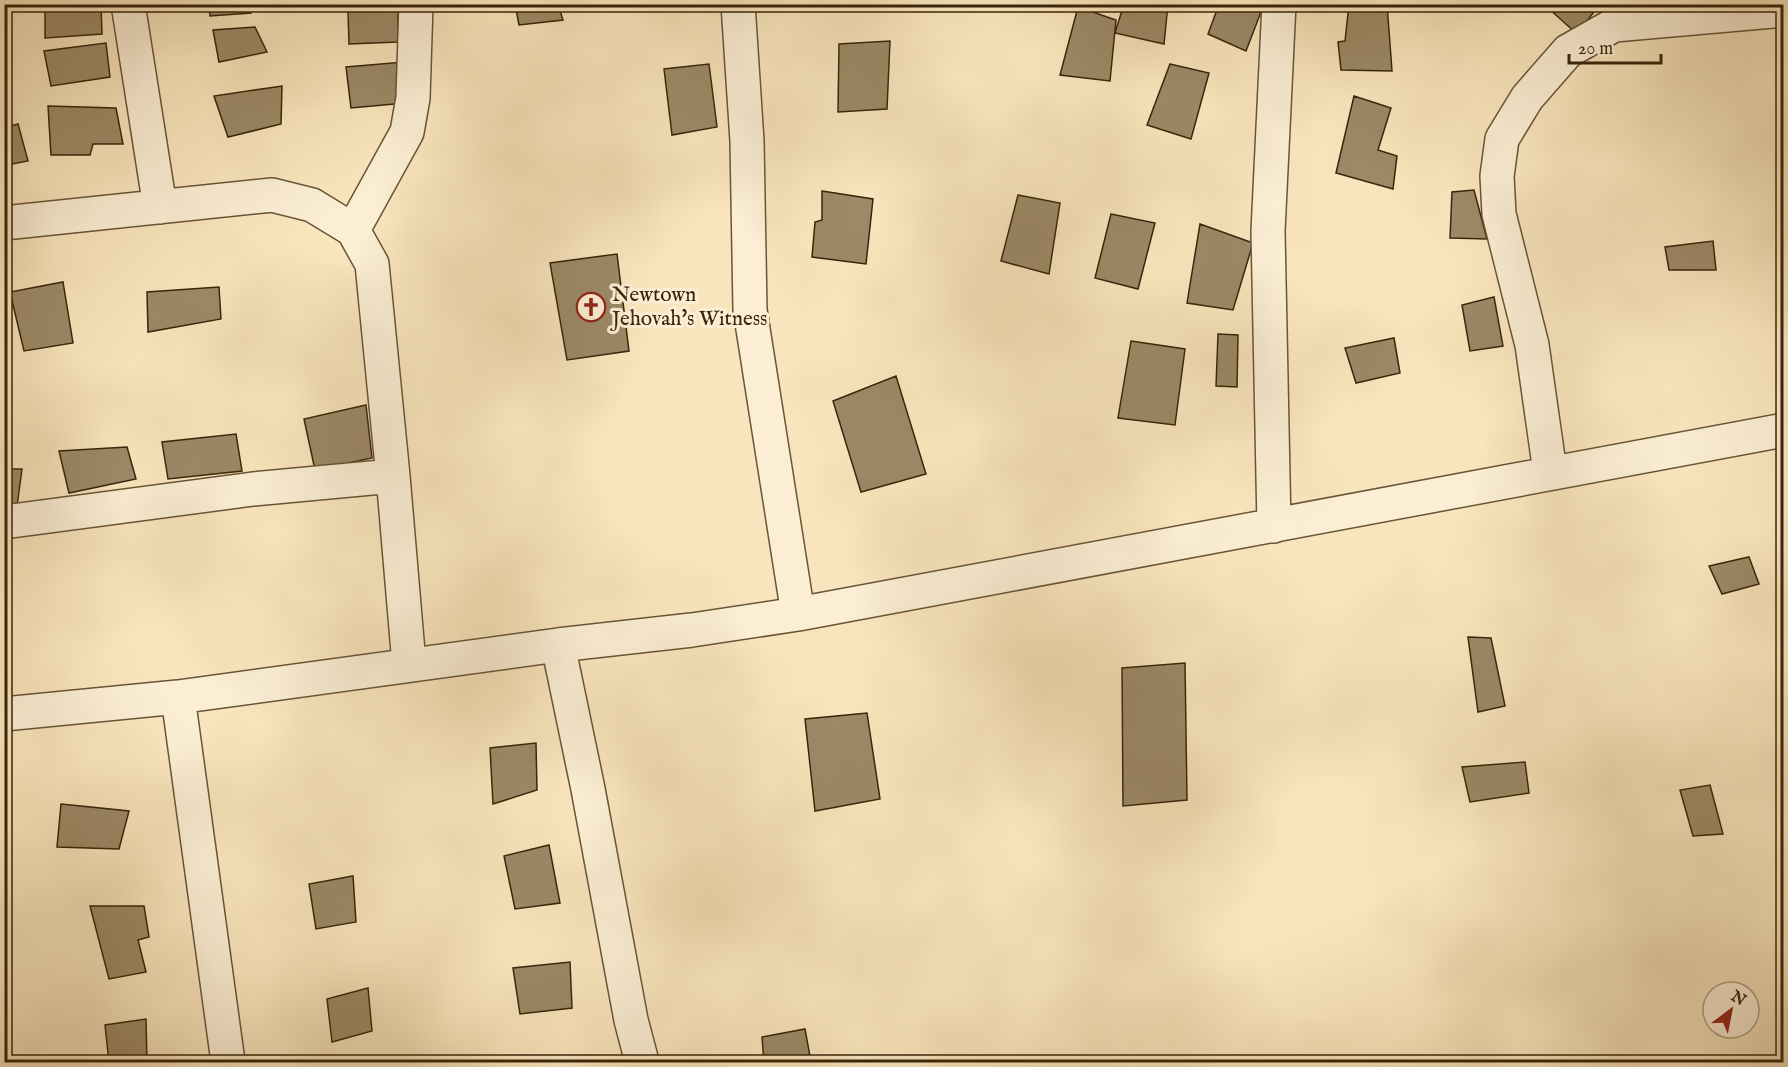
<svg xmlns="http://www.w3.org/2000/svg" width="1788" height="1067" font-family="'IM FELL English',serif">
<rect width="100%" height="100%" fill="#f9e5bd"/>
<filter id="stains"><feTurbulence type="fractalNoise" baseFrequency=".00333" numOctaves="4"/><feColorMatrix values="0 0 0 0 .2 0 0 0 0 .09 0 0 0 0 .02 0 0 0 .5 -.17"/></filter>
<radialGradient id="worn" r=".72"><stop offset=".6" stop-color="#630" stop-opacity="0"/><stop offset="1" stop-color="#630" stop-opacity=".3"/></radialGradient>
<path fill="#9c8967" stroke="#38250a" stroke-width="1.5" d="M45,4H101L102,34L45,38Z
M209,4H250L251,13L210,16Z
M515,4H558L563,20L519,25Z
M649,4H699V7L650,11Z
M1124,4H1168L1164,44L1115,33Z
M1214,4H1264L1246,51L1208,34L1218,7Z
M1349,4H1387L1392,71L1341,70L1338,42L1345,41Z
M1551,4H1600L1577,34L1548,8Z
M398,6V42L349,44L348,12Z
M1078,7L1116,20L1110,81L1060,75Z
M255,27L267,52L219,62L213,30Z
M890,41L887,109L838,112L839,44Z
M106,43L110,77L51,86L44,51Z
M404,62L405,103L351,108L346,67Z
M709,64L717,127L672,135L664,69Z
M1170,64L1209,73L1191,139L1147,125Z
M282,86L281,124L228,137L214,96Z
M1354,96L1391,108L1378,150L1397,156L1393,189L1336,173Z
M48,106L116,108L123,144H93L90,155H51Z
M18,124L28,161L7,165L4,158V128Z
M1474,190L1487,239L1450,238L1452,192Z
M822,191L873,199L866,264L812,257L815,222L822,220Z
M1018,195L1060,203L1049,274L1001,261Z
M1111,214L1155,223L1138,289L1095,278Z
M1200,224L1253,243L1233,310L1187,303Z
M1713,241L1716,270H1669L1665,247Z
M617,254L629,351L567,360L550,263Z
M63,282L73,343L24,351L10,292Z
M219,287L221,319L148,332L147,292Z
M1494,297L1503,346L1470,351L1462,305Z
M1218,334L1238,335L1237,387L1216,386Z
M1394,338L1400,373L1356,383L1345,348Z
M1131,341L1185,349L1175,425L1118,418Z
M896,376L926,474L861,492L833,401Z
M366,405L372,458L315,470L304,419Z
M236,434L242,471L168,479L162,442Z
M127,447L136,479L69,493L59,451Z
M4,469H22L17,506H4Z
M1749,557L1759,584L1722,594L1709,566Z
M1468,637L1491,638L1505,706L1478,712Z
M1185,663L1187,800L1123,806L1122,668Z
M867,713L880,799L815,811L805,719Z
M536,743L537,790L493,804L490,748Z
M1525,762L1529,793L1470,802L1462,767Z
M1710,785L1723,834L1693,836L1680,790Z
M61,804L129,811L119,849L57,847Z
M549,845L560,903L515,909L504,856Z
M353,876L356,922L316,929L309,884Z
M90,906H144L149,937L138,940L146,972L109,979Z
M570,962L572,1008L520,1014L513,968Z
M368,988L372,1031L332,1042L327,999Z
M146,1019L147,1062H109L105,1025Z
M805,1029L811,1062H764L762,1037Z"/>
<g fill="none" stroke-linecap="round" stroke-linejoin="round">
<g stroke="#685537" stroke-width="36">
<path id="minor" d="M128,4L160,207
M738,4L747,141L750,310L798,614
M4,223L272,195L312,205L353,230L372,264L393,476L409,664
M353,230L407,132L413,98L416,4
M1550,472L1532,345L1499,214L1497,176L1502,139L1527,98L1568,51L1614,25L1784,10
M4,522L253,489L393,476
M1274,526L1268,231L1279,4
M558,645L588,789L631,1020L642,1062
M178,697L228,1062
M4,714L178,697L558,645L692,630L798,614L1784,430"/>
</g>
<use href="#minor" stroke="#fbeed4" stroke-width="33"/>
</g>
<defs>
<g id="church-ring" transform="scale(1.5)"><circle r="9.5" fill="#fbeed4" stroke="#8f2418" stroke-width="1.5"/><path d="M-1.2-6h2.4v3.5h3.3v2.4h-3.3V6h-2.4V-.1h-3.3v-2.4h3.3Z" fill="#8f2418"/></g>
</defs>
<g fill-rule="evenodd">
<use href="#church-ring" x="591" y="307"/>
</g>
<g text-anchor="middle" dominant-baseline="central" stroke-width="6" stroke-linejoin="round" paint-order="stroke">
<g font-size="21" fill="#38250a" stroke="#fbeed4" text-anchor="start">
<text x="612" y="295">Newtown<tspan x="612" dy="24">Jehovah's Witness</tspan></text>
</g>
</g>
<rect width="1788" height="1067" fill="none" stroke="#f9e5bd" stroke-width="24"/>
<rect x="6" y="6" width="1776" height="1055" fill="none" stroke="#38250a" stroke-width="3"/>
<rect x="12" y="12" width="1764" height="1043" fill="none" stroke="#38250a" stroke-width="1.5"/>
<g transform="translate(1731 1010) rotate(32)"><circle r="28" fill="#fbeed4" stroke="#ad9e83" stroke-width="1.5"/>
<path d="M0-4.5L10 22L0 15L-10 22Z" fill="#8f2418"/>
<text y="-9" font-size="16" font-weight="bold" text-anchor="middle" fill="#38250a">N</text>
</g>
<path d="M1569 54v9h92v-9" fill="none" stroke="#38250a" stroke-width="3"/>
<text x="1578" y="54" font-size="18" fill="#38250a" stroke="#fbeed4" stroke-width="4.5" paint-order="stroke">20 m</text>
<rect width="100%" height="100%" filter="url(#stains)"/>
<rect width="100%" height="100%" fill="url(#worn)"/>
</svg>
